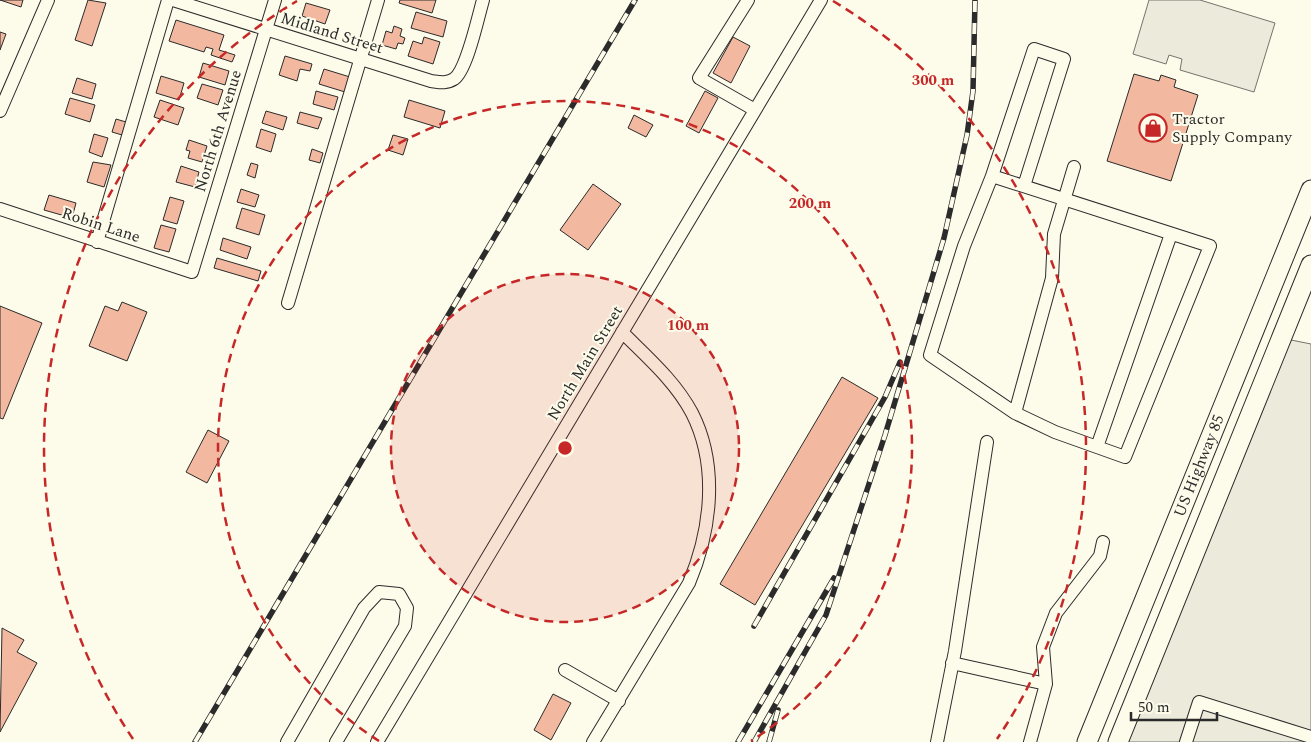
<svg xmlns="http://www.w3.org/2000/svg" width="1311" height="742" font-family="Spectral,serif">
<rect width="100%" height="100%" fill="#fdfbea"/>
<path fill="#ecebdb" stroke="#74746e" d="M1281,338L1311,344V742H1118Z"/>
<path fill="#eceadb" stroke="#74746e" d="M1149,0H1200L1275,23L1254,92L1180,70L1182,59L1169,55L1166,64L1133,54Z"/>
<path fill="#f2b8a0" stroke="#2b2b2b" d="M0,0H23L21,7Z
M88,0L106,3L92,46L75,40Z
M400,0H436L432,13L399,3Z
M306,3L330,10L325,24L302,16Z
M416,12L447,21L443,37L411,28Z
M176,20L224,35L219,50L235,55L232,62L211,55L213,49L206,47L204,52L169,41Z
M394,26L402,29L400,36L405,38L403,44L398,43L396,49L382,45L386,31L392,33Z
M0,32L6,34L0,50Z
M424,37L440,42L433,64L408,56L413,41L422,44Z
M733,37L750,46L731,83L713,73Z
M285,56L312,64L310,71L300,69L297,81L279,75Z
M203,63L229,71L225,85L199,77Z
M324,69L350,77L345,92L319,84Z
M1134,74L1159,81L1161,75L1176,80L1174,87L1198,95L1171,181L1107,161Z
M161,76L184,83L179,100L156,93Z
M77,78L96,84L92,99L72,93Z
M202,84L223,90L218,105L197,98Z
M316,91L338,97L334,110L313,104Z
M705,91L718,98L699,133L686,126Z
M70,98L95,105L90,122L65,114Z
M160,100L184,108L178,125L154,117Z
M409,100L445,111L440,128L404,117Z
M266,111L287,117L283,130L262,123Z
M300,112L322,118L318,129L297,123Z
M634,115L653,125L646,137L628,128Z
M116,119L126,122L122,135L112,132Z
M261,129L276,134L271,152L256,147Z
M94,134L108,138L102,157L89,152Z
M393,135L408,139L403,155L388,150Z
M189,140L207,146L202,162L188,158L190,151L186,150Z
M312,149L323,153L320,163L309,160Z
M93,162L111,165L104,187L87,182Z
M251,163L258,165L255,178L247,175Z
M181,166L199,172L195,187L176,182Z
M593,184L621,204L588,250L560,230Z
M241,189L259,195L255,207L237,202Z
M49,195L76,203L72,218L44,210Z
M170,197L184,201L177,224L163,220Z
M242,208L265,215L259,235L236,228Z
M161,225L176,229L169,252L154,248Z
M223,238L251,247L247,259L220,250Z
M217,258L261,271L258,281L214,268Z
M122,302L147,312L127,361L89,346L105,306L118,311Z
M0,306L42,323L3,419L0,418Z
M842,377L878,398L755,605L720,584Z
M208,430L229,441L207,483L186,472Z
M2,628L24,640L17,652L37,663L0,732Z
M553,694L571,703L551,740L534,730Z"/>
<g fill="none" stroke-linecap="round" stroke-linejoin="round">
<g stroke="#2b2b2b" stroke-width="14">
<path id="minor" d="M173,0L431,81C439,82 446,84 454,79C467,70 478,17 483,0
M748,0L699,78L755,110
M0,111L48,0
M992,176L1034,49L1064,59L1024,186
M0,209L192,272L275,0
M97,242L168,0
M288,303L378,0
M1015,413L930,355L964,246L992,176L1210,246L1125,457L1055,432L1015,413L1052,278L1054,234L1074,167
M1097,447L1171,234
M952,663L1046,684L1030,742
M565,670L619,701
M1046,684L1043,647L1056,613L1100,556L1103,542
M287,742L364,608L379,592L399,594L407,608L405,626L336,742
M377,742L821,0
M593,742L689,583C711,531 719,466 692,413C675,381 647,357 622,332
M937,742L955,651L987,442
M1186,742L1199,702L1311,737"/>
</g>
<g stroke="#2b2b2b" stroke-width="21">
<g id="highway">
<path id="s1" d="M1087,742L1311,190"/>
<path d="M1118,742L1311,265"/>
</g>
</g>
<use href="#minor" stroke="#fdfbea" stroke-width="12"/>
<use href="#highway" stroke="#fdfbea" stroke-width="19"/>
<g stroke="#2b2b2b" stroke-width="5.5">
<path id="rail" d="M754,626L885,397L900,362
M195,742L635,0
M738,742L834,578
M754,742L826,615L885,435L944,238L967,135L973,91L975,0
M769,742L778,710"/>
</g>
<use href="#rail" stroke="#fdfbea" stroke-width="4" stroke-dasharray="11" stroke-linecap="butt"/>
</g>
<circle cx="565" cy="448" r="174" fill="#c62828" fill-opacity=".12"/>
<g fill="none" stroke="#c62828" stroke-width="2.5" stroke-dasharray="9 6">
<circle cx="565" cy="448" r="174"/>
<path d="M379 741A347 347 0 1 1 751 741"/>
<path d="M133 739A521 521 0 0 1 297 1M833 1A521 521 0 0 1 997 739"/>
</g>
<defs>
<g id="shop-ring" transform="scale(1.4375)"><circle r="9.5" fill="#fdfbea" stroke="#c62828" stroke-width="1.5"/><path d="M-5-2.5h2.3a2.7 3.5 0 0 1 5.4 0H5L5.5 6h-11ZM-1.5-2.5h3a1.5 2.3 0 0 0-3 0Z" fill="#c62828"/></g>
</defs>
<g fill-rule="evenodd">
<use href="#shop-ring" x="1153" y="128"/>
</g>
<g text-anchor="middle" dominant-baseline="central" stroke-width="4" stroke-linejoin="round" paint-order="stroke">
<g font-size="16" fill="#2b2b2b" stroke="#fdfbea">
<text transform="translate(332 33) rotate(17)">Midland Street</text>
<text transform="translate(218 131) rotate(-73)">North 6th Avenue</text>
<text transform="translate(101 225) rotate(18)">Robin Lane</text>
<text transform="translate(585 363) rotate(-59)">North Main Street</text>
<text stroke="none"><textPath href="#s1" startOffset="298">US Highway 85</textPath></text>
</g>
<g font-size="16" fill="#2b2b2b" stroke="#fdfbea" text-anchor="start">
<text x="1172" y="119">Tractor<tspan x="1172" dy="18">Supply Company</tspan></text>
</g>
</g>
<circle cx="565" cy="448" r="8" fill="#c62828" stroke="#fdfbea" stroke-width="2.5"/>
<g font-size="15" text-anchor="middle" font-weight="bold" fill="#c62828" stroke="#fdfbea" stroke-width="4" stroke-linejoin="round" paint-order="stroke">
<text x="933" y="85">300 m</text>
<text x="810" y="208">200 m</text>
<text x="688" y="330">100 m</text>
</g>
<path d="M1131 712v8h86v-8" fill="none" stroke="#2b2b2b" stroke-width="2.5"/>
<text x="1138" y="712" font-size="15" fill="#2b2b2b" stroke="#fdfbea" stroke-width="4" paint-order="stroke">50 m</text>
</svg>
